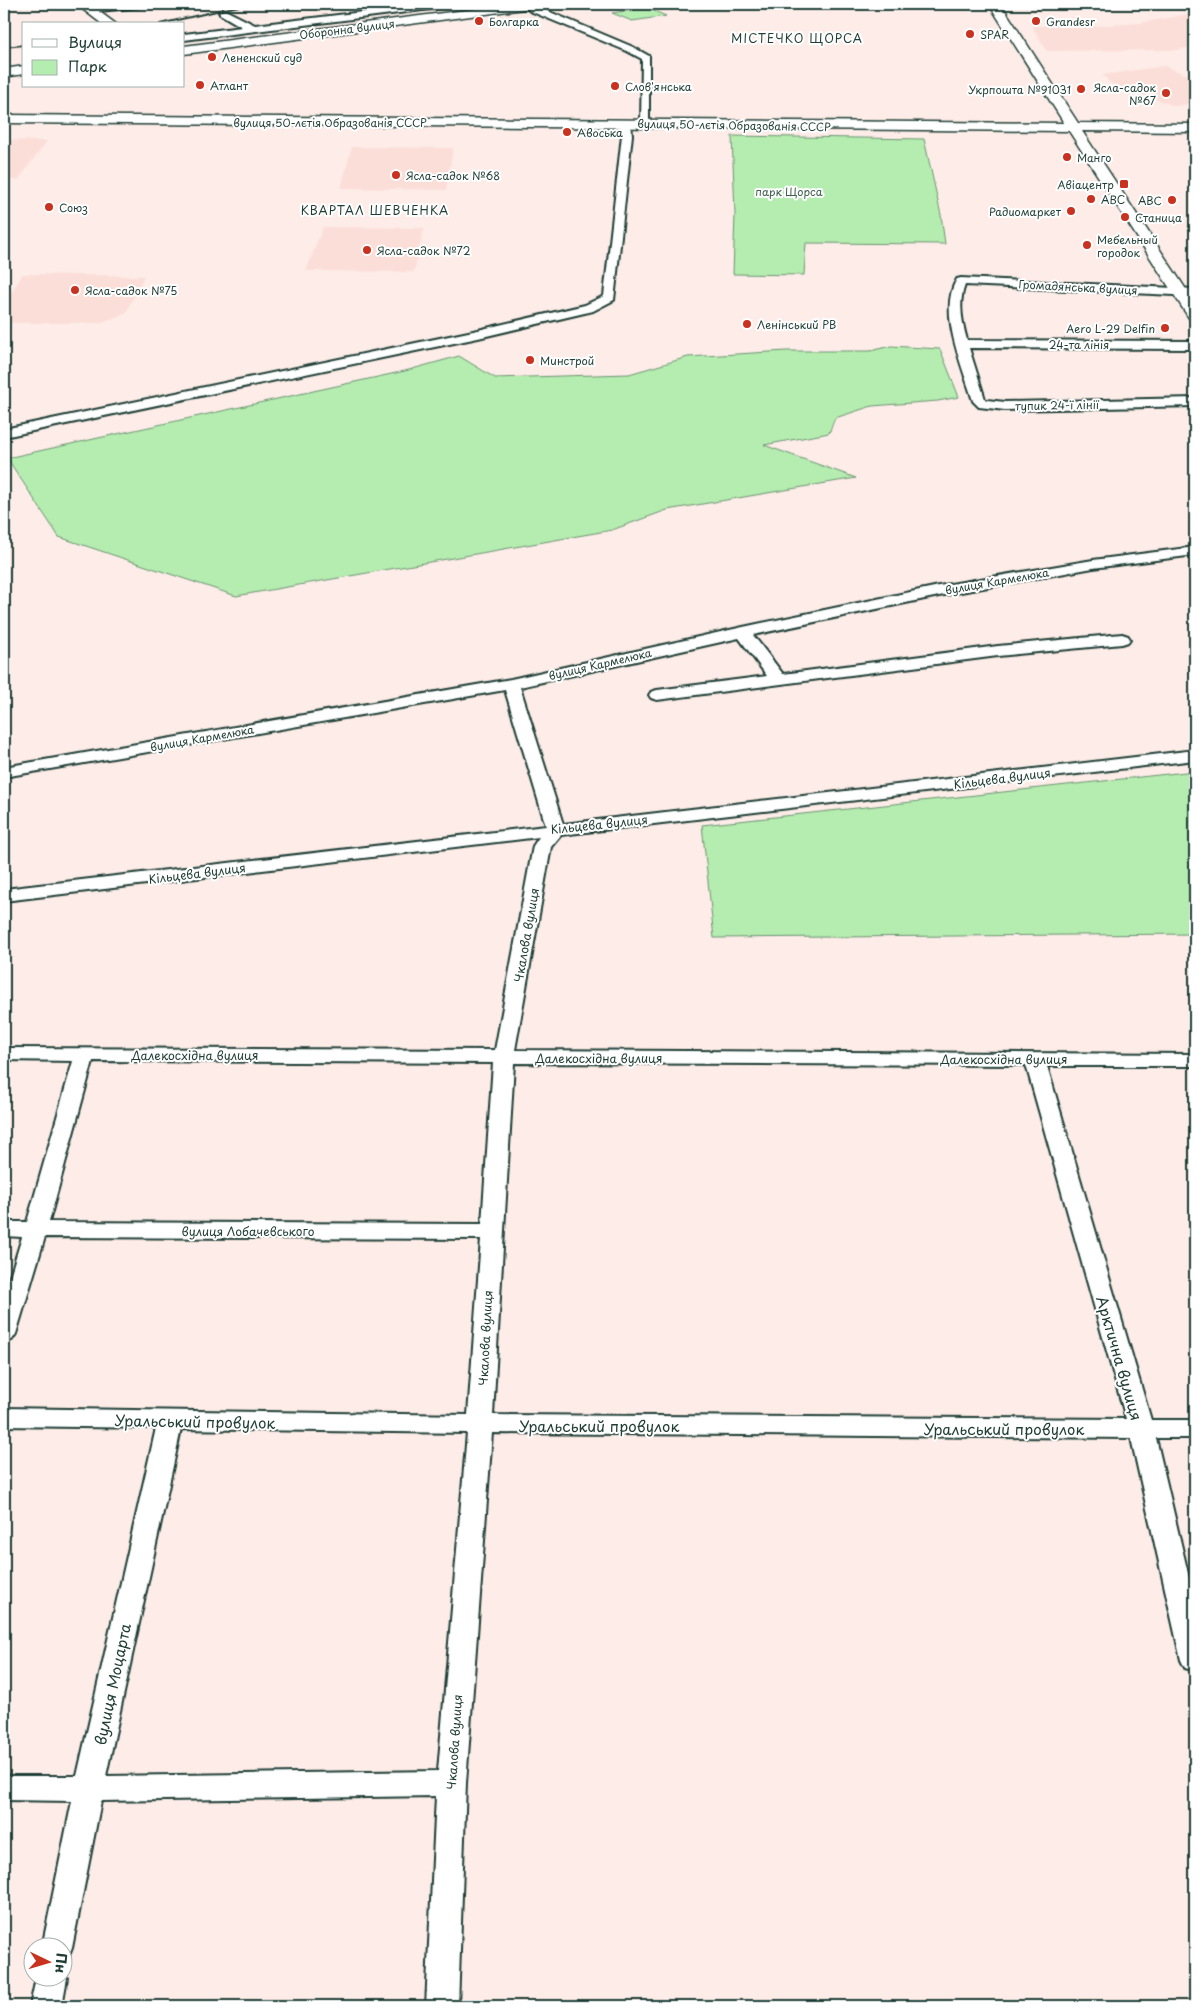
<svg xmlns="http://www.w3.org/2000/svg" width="1199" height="2010" font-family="'Playpen Sans',sans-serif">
<rect width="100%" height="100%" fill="#fdece8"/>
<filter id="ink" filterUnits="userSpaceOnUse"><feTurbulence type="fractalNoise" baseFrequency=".02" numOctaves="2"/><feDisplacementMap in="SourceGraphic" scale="10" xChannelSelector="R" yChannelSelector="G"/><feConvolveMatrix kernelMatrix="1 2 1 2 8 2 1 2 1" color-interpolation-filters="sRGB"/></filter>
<g filter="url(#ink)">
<path fill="#fcded8" d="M1195,13V46L1178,50L1047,51L1032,26H1094L1140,23Z
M1164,66L1195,78V103L1175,106L1110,83L1103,75Z
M4,140L47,141L18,180H4Z
M352,147L453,148L446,190L341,188Z
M323,227L424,228L414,272L306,271Z
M23,274L144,276L125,314L99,323H4V304Z"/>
<path fill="#b5ecaf" stroke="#6a9472" d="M647,8L666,16L632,21L612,13Z
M732,136L924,139L941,215L945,244L806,243L804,275L733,274L735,214Z
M891,346L940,349L959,397L938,401L872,406L835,418L829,433L764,445L856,478L667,510L612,530L236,596L59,537L7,458L405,371L459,356L495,378L629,374L688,357L786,351H870Z
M1195,771V934L714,938L702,825Z"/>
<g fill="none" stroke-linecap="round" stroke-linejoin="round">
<g stroke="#1f3d34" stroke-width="4">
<path id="street" d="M117,4H143L139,7L90,12L86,9L90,6Z
M429,4H451L447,7L184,40V34L242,27L220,14L219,12L223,9L255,25Z
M522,4H531L633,47L649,56V126H643L641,124L642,59L627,51L530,11Z
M626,121L631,124L632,135L614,300L593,311L478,338L4,437V429L478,330L585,305L604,296L622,135L621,124Z
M961,278L1195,289V296L965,285C958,303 962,322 967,340L1195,341V349L969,348L985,399L987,400L1005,402L1195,398V406L1005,410L979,407L973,401C963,367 937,311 957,279Z
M1195,547V555L1093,568L939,596L753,635L783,674L998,646L1122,634L1128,636L1130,639L1128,642L1122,644L998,656L657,700L651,698L649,695L651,692L657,690L767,676L739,638L520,687L563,824L1195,750V760L561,835L551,847L515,1050L1195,1054V1066H1047L1151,1420H1195V1438H1156L1195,1603V1671L1185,1668L1181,1660L1131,1438L492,1433L466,1783L458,2006H426L436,1796L101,1801L72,1948L68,1958L62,1960V1948H42L72,1801L4,1800V1776H77L156,1428L4,1426V1408L468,1415L481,1239L45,1237L16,1334L12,1340L4,1342V1296L22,1237L4,1236V1222H27L73,1061L4,1060V1048L495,1050L533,846L539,837L4,901V889L546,826L505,690L4,777V767L511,679L743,627L939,586L1093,560ZM93,1061L493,1063L482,1224L49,1222ZM514,1063L1026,1065L1126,1419L493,1415ZM181,1429L467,1433L438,1771L106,1776Z
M62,1969L67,1978L62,2006H30L36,1978H62Z"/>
</g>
<g stroke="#1f3d34" stroke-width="3">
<path id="secondary" d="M76,4H89L116,24H102Z
M989,4H1001L1078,123L1195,124V132L1082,131L1195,303V320L1189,318L1187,315L1069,131L4,123V115L1064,123Z"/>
</g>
<g stroke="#1f3d34" stroke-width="3">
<path id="primary" d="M514,4H545L539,7L184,54V46Z
M24,66V74L4,77V69Z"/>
</g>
<use href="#street" fill="#fff" fill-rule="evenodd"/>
<use href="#secondary" fill="#fff" fill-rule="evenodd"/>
<use href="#primary" fill="#fff" fill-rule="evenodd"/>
<path stroke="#1f3d34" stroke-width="2" d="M160,24L247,4
M4,47L24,45"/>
</g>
</g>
<g fill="#c8321e" stroke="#fff" stroke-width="2">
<circle cx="479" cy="21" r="5"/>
<circle cx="1036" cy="21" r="5"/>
<circle cx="970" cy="34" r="5"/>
<circle cx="212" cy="57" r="5"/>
<circle cx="200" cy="85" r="5"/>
<circle cx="615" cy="86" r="5"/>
<circle cx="1081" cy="89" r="5"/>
<circle cx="1166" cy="93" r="5"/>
<circle cx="567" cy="132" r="5"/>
<circle cx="1067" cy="157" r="5"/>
<circle cx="396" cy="175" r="5"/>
<rect x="1119" y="179" width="10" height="10" rx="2.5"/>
<circle cx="1091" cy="199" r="5"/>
<circle cx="1172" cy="200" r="5"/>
<circle cx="49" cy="207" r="5"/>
<circle cx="1071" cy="211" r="5"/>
<circle cx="1125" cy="217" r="5"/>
<circle cx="1087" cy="245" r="5"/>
<circle cx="367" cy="250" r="5"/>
<circle cx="75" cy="290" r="5"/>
<circle cx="747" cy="324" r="5"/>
<circle cx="1165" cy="328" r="5"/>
<circle cx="530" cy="360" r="5"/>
</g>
<g text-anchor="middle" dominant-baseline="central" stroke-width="4" stroke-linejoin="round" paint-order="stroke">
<g font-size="11" fill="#1f3d34" stroke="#fff" text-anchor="start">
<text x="489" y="21">Болгарка</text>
<text x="1046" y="21">Grandesr</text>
<text x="980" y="34">SPAR</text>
<text x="222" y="57">Лененский суд</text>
<text x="210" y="85">Атлант</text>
<text x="625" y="86">Слов'янська</text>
<text x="1156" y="87" text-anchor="end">Ясла-садок<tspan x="1156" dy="13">№67</tspan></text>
<text x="1071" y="89" text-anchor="end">Укрпошта №91031</text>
<text x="577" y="132">Авоська</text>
<text x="1077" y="157">Манго</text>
<text x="406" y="175">Ясла-садок №68</text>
<text x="1114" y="184" text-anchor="end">Авіацентр</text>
<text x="1101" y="199">АВС</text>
<text x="1162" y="200" text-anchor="end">ABC</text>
<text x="59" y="207">Союз</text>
<text x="1061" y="211" text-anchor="end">Радиомаркет</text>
<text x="1135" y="217">Станица</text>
<text x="1097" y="239">Мебельный<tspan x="1097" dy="13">городок</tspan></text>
<text x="377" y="250">Ясла-садок №72</text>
<text x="85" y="290">Ясла-садок №75</text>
<text x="757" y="324">Ленінський РВ</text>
<text x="1155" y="328" text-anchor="end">Aero L-29 Delfin</text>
<text x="540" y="360">Минстрой</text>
</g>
<g font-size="11" fill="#1f3d34" stroke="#fff">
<text transform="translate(347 29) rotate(-7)">Оборонна вулиця</text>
<text x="330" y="122">вулиця 50-лєтія Образованія СССР</text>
<text transform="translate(734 125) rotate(1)">вулиця 50-лєтія Образованія СССР</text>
<text transform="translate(1078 287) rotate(3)">Громадянська вулиця</text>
<text x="1079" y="344">24-та лінія</text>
<text transform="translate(1057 405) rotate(-1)">тупик 24-ї лінії</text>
<text transform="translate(997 581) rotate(-10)">вулиця Кармелюка</text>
<text transform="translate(600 664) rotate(-13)">вулиця Кармелюка</text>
<text transform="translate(202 738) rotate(-10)">вулиця Кармелюка</text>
</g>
<g font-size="11" fill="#3d604d" stroke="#fff">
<text x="789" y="191">парк Щорса</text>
</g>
<g font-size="12" letter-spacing="1" fill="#1f3d34" stroke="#fff">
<text x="797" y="38">МІСТЕЧКО ЩОРСА</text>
<text x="375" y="210">КВАРТАЛ ШЕВЧЕНКА</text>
</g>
<g font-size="12" fill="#1f3d34" stroke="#fff">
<text transform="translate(1002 778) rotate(-7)">Кільцева вулиця</text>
<text transform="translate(599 824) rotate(-6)">Кільцева вулиця</text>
<text transform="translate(197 873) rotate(-7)">Кільцева вулиця</text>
<text transform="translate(526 935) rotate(-80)">Чкалова вулиця</text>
<text x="195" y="1055">Далекосхідна вулиця</text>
<text x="599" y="1058">Далекосхідна вулиця</text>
<text x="1004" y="1059">Далекосхідна вулиця</text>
<text x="248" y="1231">вулиця Лобачевського</text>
<text transform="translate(485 1338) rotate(-87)">Чкалова вулиця</text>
<text transform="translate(454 1742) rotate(-86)">Чкалова вулиця</text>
</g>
<g font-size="15" fill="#1f3d34" stroke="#fff">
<text transform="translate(1120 1358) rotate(74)">Арктична вулиця</text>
<text transform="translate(195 1421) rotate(1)">Уральський провулок</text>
<text x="599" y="1425">Уральський провулок</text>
<text x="1004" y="1428">Уральський провулок</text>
<text transform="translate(112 1684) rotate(-78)">вулиця Моцарта</text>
</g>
</g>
<rect width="1199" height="2010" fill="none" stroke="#fff" stroke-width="20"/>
<rect x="10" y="10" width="1179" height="1990" fill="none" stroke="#1f3d34" stroke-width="2" filter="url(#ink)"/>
<rect x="22" y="22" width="162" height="65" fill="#ffffff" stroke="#a5b1ae"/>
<rect x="32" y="39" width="25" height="8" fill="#ffffff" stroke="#a5b1ae"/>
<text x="68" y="48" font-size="15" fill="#1f3d34">Вулиця</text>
<rect x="32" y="60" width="25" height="15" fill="#b5ecaf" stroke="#a5b1ae"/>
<text x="68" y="72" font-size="15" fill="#1f3d34">Парк</text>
<g transform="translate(48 1962) rotate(95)"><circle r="24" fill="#ffffff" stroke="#a5b1ae"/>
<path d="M0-4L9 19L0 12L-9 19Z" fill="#c8321e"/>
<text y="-8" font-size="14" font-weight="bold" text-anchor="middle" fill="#1f3d34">Пн</text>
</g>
</svg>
